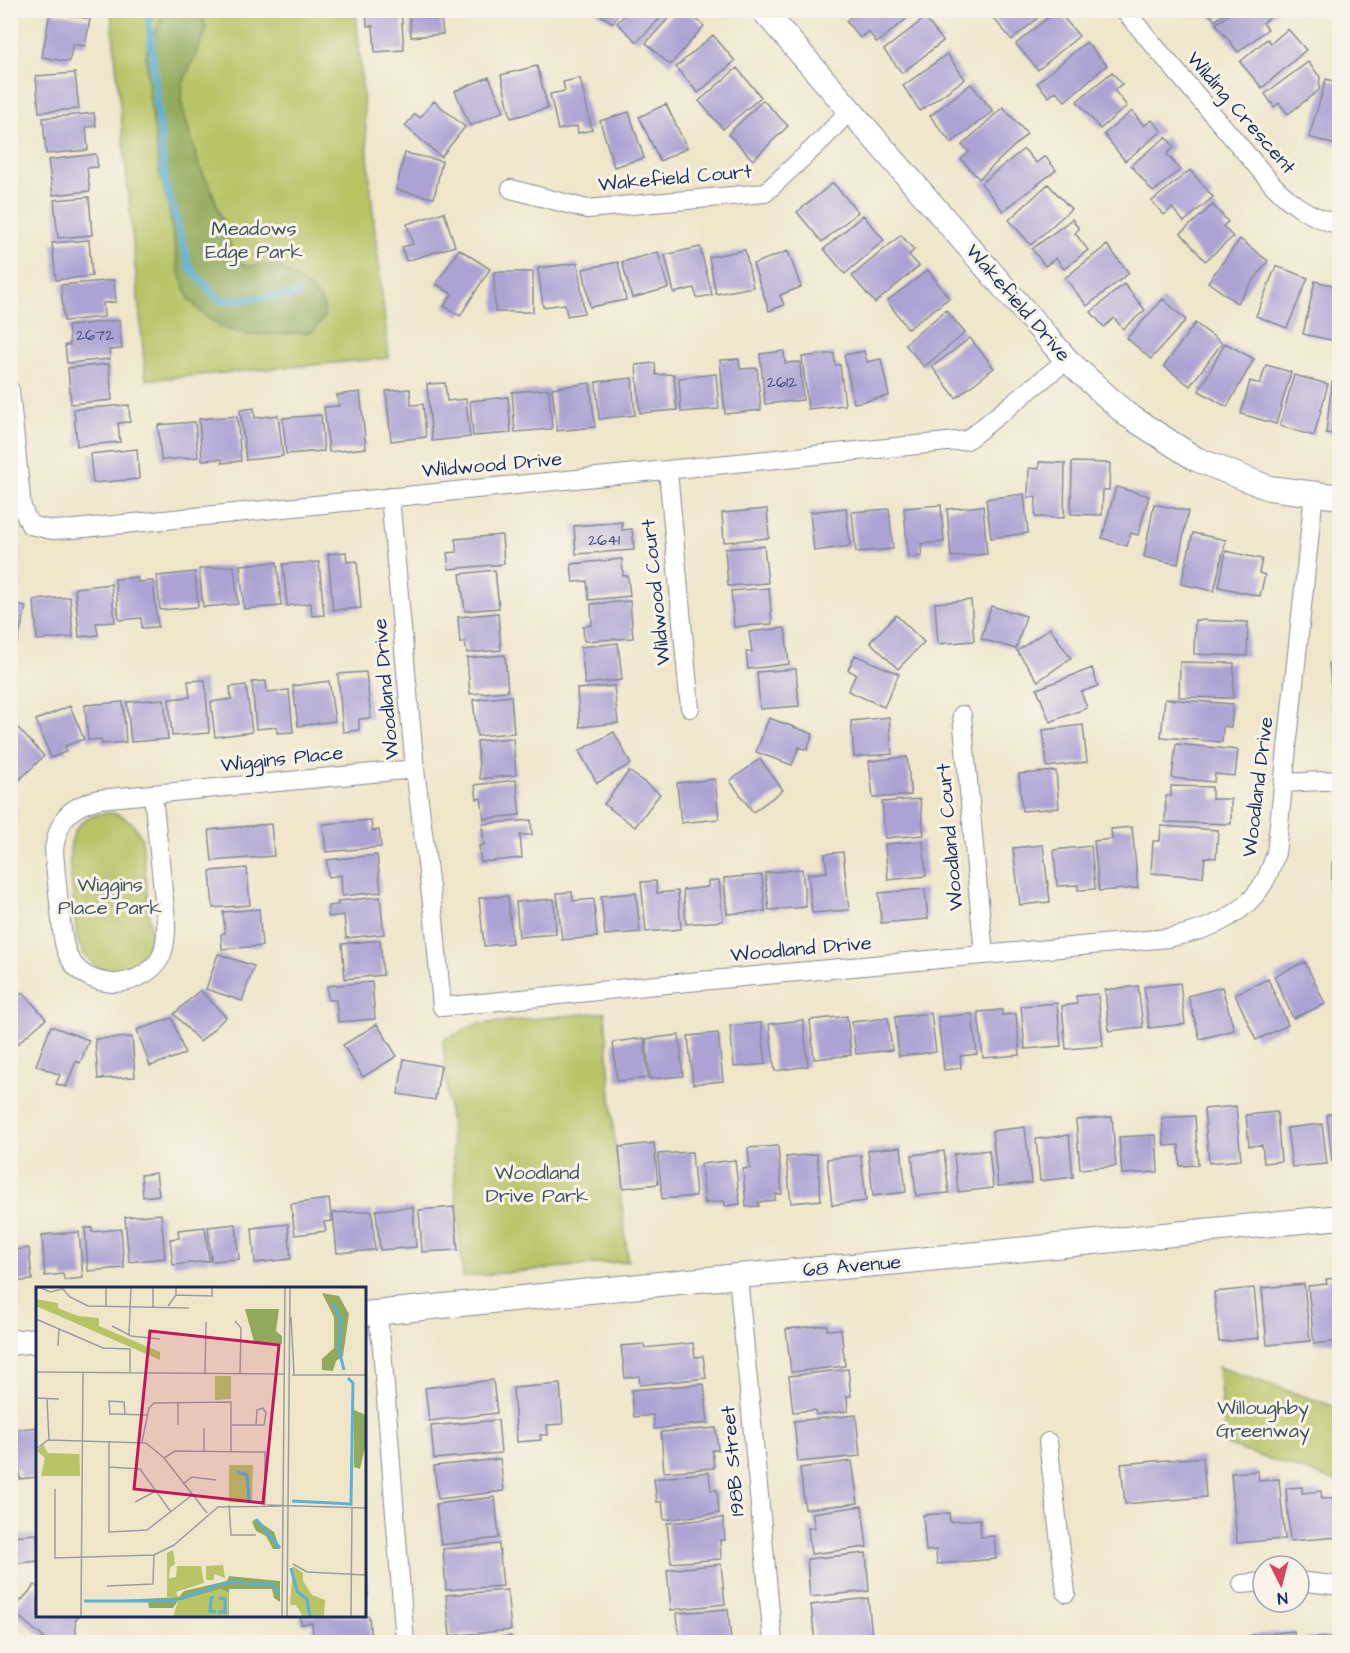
<svg xmlns="http://www.w3.org/2000/svg" width="1350" height="1653" font-family="'Architects Daughter',sans-serif">
<rect width="100%" height="100%" fill="#f7f3e8"/>
<filter id="ink" filterUnits="userSpaceOnUse"><feTurbulence type="fractalNoise" baseFrequency=".0167" numOctaves="2"/><feDisplacementMap in="SourceGraphic" scale="12" xChannelSelector="R" yChannelSelector="G"/><feConvolveMatrix kernelMatrix="1 2 1 2 8 2 1 2 1" color-interpolation-filters="sRGB"/></filter>
<filter id="wash" filterUnits="userSpaceOnUse"><feTurbulence type="fractalNoise" baseFrequency=".008" numOctaves="4" result="noise"/><feDisplacementMap in="SourceGraphic" scale="24" xChannelSelector="R" yChannelSelector="G"/><feGaussianBlur stdDeviation="1.35" result="paint"/><feColorMatrix in="noise" values="0 0 0 0 0 0 0 0 0 0 0 0 0 0 0 0 0 1.4 0 .05"/><feComposite in="paint" operator="in"/></filter>
<g filter="url(#wash)">
<rect width="100%" height="100%" fill="#efe6ca"/>
<path fill="#b8c466" stroke="#6a7a62" stroke-width="1.5" d="M111,11H356L372,204L389,358L146,380Z
M108,813L118,814L125,818L133,824L142,838L151,934C149,960 121,980 96,966C86,960 81,950 77,939C75,922 74,905 72,888C69,855 63,816 108,813Z
M605,1012L613,1125L628,1261L463,1277L443,1039C456,1037 465,1028 478,1024Z
M1218,1367L1339,1408V1482L1226,1445Z"/>
<path fill="#92aa5b" stroke="#566c5c" stroke-width="1.5" d="M164,10L194,11L204,19L206,31L183,83L181,102L199,166L211,188L232,249L239,262L249,266L265,265L280,268L302,282L320,299L324,308V318L314,330L306,333L251,335L225,329L206,317L189,299L179,272L168,204L160,175L148,84L146,56L149,42L158,28Z"/>
<g fill="none" stroke-linecap="round" stroke-linejoin="round">
<path stroke="#5ab0d6" stroke-width="7" d="M148,10L165,181L190,268L220,301L298,295"/>
</g>
<g id="blocks">
<path fill="#aca3d4" d="M366,10H401L404,50L375,52L373,26H367Z
M409,10H440L443,34L411,37Z
M450,10H482V17L451,20Z
M597,10H621L613,23L596,12Z
M629,10H668L637,42L617,23Z
M676,10H686L704,26L670,65L646,43Z
M859,10H917L877,43L868,31L860,38L846,21Z
M991,10H1047L1012,40L989,13Z
M1057,10L1079,36L1038,70L1016,44Z
M1206,10H1227L1215,21Z
M1234,10H1279L1263,23L1268,29L1238,52L1216,24Z
M50,12L90,19L85,46L73,44L69,62L42,57Z
M925,18L943,41L902,73L884,50Z
M1288,29L1306,50L1262,88L1240,62L1267,39L1271,43Z
M713,35L735,61L698,93L676,67Z
M1086,42L1107,65L1065,101L1056,91L1049,97L1037,83Z
M947,54L965,79L920,111L903,86Z
M1308,62L1320,77L1319,90L1288,114L1279,103L1274,107L1265,94Z
M537,66L548,108L511,118L501,75Z
M737,68L761,97L723,129L699,101Z
M1112,72L1122,84L1114,90L1127,106L1100,129L1077,101Z
M75,73L79,109L39,112L36,76Z
M489,77L504,111L470,126L455,91Z
M580,78L592,130L578,133L577,126L558,130L550,94L565,91L563,82Z
M1326,79L1340,83V133L1336,145L1309,137Z
M971,84L993,111L951,143L930,116Z
M763,100L788,126L753,160L728,134Z
M434,101L465,127L441,157L405,126L415,114L420,118Z
M666,104L687,148L660,161L639,117Z
M1003,107L1027,134L979,179L961,159L969,152L962,145Z
M1132,111L1144,126L1152,120L1162,131L1125,161L1104,134Z
M629,112L644,158L614,167L600,121Z
M94,113L96,126L86,127L88,150L46,154L43,118Z
M1166,137L1174,147L1167,154L1180,170L1153,192L1131,165Z
M1024,149L1036,163L1045,156L1056,170L1003,211L981,183Z
M405,153L442,161L434,198L396,190Z
M96,154L98,167L87,168L90,191L53,195L48,160Z
M1190,170L1213,197L1184,222L1172,208L1164,215L1152,201Z
M833,183L858,212L822,242L797,212Z
M1048,184L1071,209L1031,245L1009,220Z
M89,197L92,235L58,238L54,200Z
M1213,205L1228,222L1223,226L1233,237L1205,261L1181,233Z
M444,212L455,246L406,261L402,247L413,244L407,224Z
M863,215L884,240L845,274L824,249Z
M1072,219L1079,229L1075,233L1088,250L1064,269L1056,258L1045,266L1032,249Z
M901,235L914,250L909,255L919,266L875,303L852,276Z
M1240,239L1268,261L1237,303L1208,282Z
M89,240L92,276L56,280L52,243Z
M1107,245L1129,273L1087,306L1065,278Z
M700,247L712,295L697,298L694,288L674,293L665,255Z
M459,249L490,269L460,316L444,306L452,294L436,284Z
M745,250L753,287L716,294L709,257Z
M788,251L801,287L780,295L784,305L769,311L753,264Z
M658,252L668,288L632,298L622,262Z
M618,262L626,300L590,307L583,269Z
M578,263L584,313L567,316L565,304L543,307L538,268Z
M1276,266L1308,278L1287,328L1256,316Z
M928,270L949,298L908,329L887,301Z
M494,272H533V312H495Z
M114,280L116,302L103,303L104,317L64,321L61,285Z
M1315,281L1340,287V325L1336,341L1303,334Z
M1124,284L1145,310L1123,329L1114,318L1104,327L1091,312Z
M1163,299L1186,320L1151,359L1127,338Z
M946,310L965,333L924,367L905,344Z
M119,320L122,349L109,350L110,359L67,363L65,345H70L68,326Z
M1195,323L1222,343L1190,386L1164,366Z
M970,338L994,368L956,398L932,367Z
M1225,343L1254,359L1227,407L1199,391Z
M784,351L785,363L800,362L803,400L765,404L760,354Z
M864,351L867,362L881,359L889,396L854,403L844,355Z
M834,353L835,365H840L845,405L808,409L802,357Z
M739,359L740,369L757,368L761,410L725,414L720,360Z
M655,363L656,375L674,374L677,410L640,413L636,365Z
M109,364L112,400L71,404L68,368Z
M1266,365L1291,372L1276,424L1241,414L1250,381L1260,384Z
M716,374L719,409L681,412L679,378Z
M1294,375L1328,384L1314,436L1280,426Z
M632,378L635,415L599,419L596,382Z
M1332,382L1340,383V435L1326,433Z
M445,383L447,401L466,399L470,437L432,441L427,384Z
M590,383L595,427L557,431L552,388Z
M410,389L411,405L423,404L426,437L391,441L386,391Z
M549,389L552,429L515,432L512,392Z
M360,392L366,448L329,452L324,407L339,406L337,395Z
M508,397L511,433L473,436L470,401Z
M129,405L130,422L118,423L120,442L77,446L74,409Z
M254,408L255,418L278,415L283,456L246,460L240,410Z
M321,415L324,451L286,454L283,418Z
M237,416L241,461L222,463V459L202,460L199,419Z
M195,422L198,457L161,460L158,425Z
M137,449L139,479L93,483L90,454Z
M1039,462L1065,463L1064,518L1035,517L1036,497H1028L1029,468L1039,469Z
M1072,462L1110,463L1109,490H1103L1102,515L1071,514Z
M1116,487L1149,496L1138,535L1131,533L1127,546L1102,538Z
M1024,494L1028,533L991,538L986,499Z
M1154,504L1188,511L1178,564L1144,557Z
M941,505L944,542L921,544L922,556L908,557L904,508Z
M983,506L987,554L951,557L947,509Z
M846,508L850,546L814,551L810,512Z
M767,509L769,538L724,542L722,513Z
M889,509L893,549L856,552L852,512Z
M622,522V530L632,529L634,550L576,554L574,526Z
M1193,533L1226,540L1214,591L1181,584Z
M502,535L504,564L449,569L447,553L457,552L455,539Z
M764,546L768,583L728,586L725,549Z
M1226,551L1262,559L1259,573L1265,575L1260,596L1219,587Z
M346,552L347,562L357,561L361,608L333,610L328,554Z
M622,559L623,576H628L630,596L589,600L587,581L573,582L571,564Z
M277,562L281,606L244,609L240,565Z
M319,562L324,615L312,616L311,603L287,606L283,564Z
M234,566L238,604L203,607L199,569Z
M495,570L499,608L465,611L460,574Z
M195,572L198,607L160,610L157,576Z
M137,577L138,582L153,581L158,627L142,628L141,618L119,620L115,579Z
M111,584L115,622L96,623L98,635L79,637L75,588Z
M769,588L772,624L734,627L731,591Z
M70,597L73,637L37,640L34,600Z
M971,600L974,641L938,644L935,603Z
M630,601L633,638L584,641L583,626L592,625L591,604Z
M10,603L26,607L17,644L10,642Z
M991,606L1026,616L1016,649L981,639Z
M498,613L501,650L467,653L465,642L460,643L458,617Z
M896,615L924,642L898,669L870,642Z
M1195,620L1248,622L1247,656L1194,654Z
M785,628L789,664L748,669L746,652H752L749,632Z
M1050,628L1071,658L1038,681L1017,651Z
M618,643L622,680L585,684L581,647Z
M505,655L508,691L470,694L467,658Z
M855,655L899,674L884,707L848,691L856,674L848,670Z
M1180,662L1234,663L1233,698L1179,697Z
M1340,662V709L1333,710L1329,663Z
M1092,668L1098,686L1081,692L1087,708L1050,722L1037,689Z
M796,669L799,706L760,709L757,672Z
M366,672L371,718L359,719V730L343,732L338,674Z
M205,680L209,733L172,736L169,699L190,697L188,681Z
M266,681L267,692L289,690L293,732L277,733V727L256,729L252,682Z
M329,681L335,721L298,726L293,686Z
M246,685L252,732L215,737L211,702L231,699L230,687Z
M614,686L618,723L580,727L577,689Z
M511,696L514,733L477,736L473,700Z
M164,699L168,739L131,742L127,702Z
M1165,699L1233,704L1231,727L1223,726L1222,742L1161,737Z
M123,702L126,742L102,744L101,739L88,740L85,705Z
M70,706L84,739L65,746L67,751L51,758L36,720Z
M889,717L892,754L854,757L851,721Z
M769,718L813,734L807,750L799,747L792,765L756,752Z
M1083,725L1087,762L1047,767L1043,730Z
M17,727L44,756L17,782L10,775V733Z
M614,732L631,764L597,783L579,751Z
M513,738L516,775L480,779L477,741Z
M1176,744L1238,750L1235,776L1215,774L1214,782L1172,778Z
M907,757L911,795L873,798L869,761Z
M760,759L783,790L753,812L730,781Z
M629,771L660,794L635,827L604,804Z
M1056,771L1059,808L1022,811L1019,774Z
M715,779L719,819L681,823L677,783Z
M516,780L520,815L484,819L481,798L477,799L475,785Z
M1171,786L1212,787V799H1231V824L1165,822L1166,796H1171Z
M920,799L924,835L885,838L882,802Z
M371,820L372,831L379,830L381,847L326,852L323,824Z
M531,820L532,835H520L522,858L481,862L479,846L484,845L482,824Z
M271,824L274,856L212,861L209,830Z
M1161,826L1218,830L1216,858L1205,857L1203,877L1151,873L1153,841H1160Z
M1132,827L1138,888L1099,891L1094,841L1112,839L1111,829Z
M923,841L926,876L888,880L885,844Z
M1043,845L1050,902L1020,905L1013,848Z
M1091,846L1095,889L1078,890V885L1057,886L1054,850Z
M843,852L849,910L812,913L808,874L827,872L825,854Z
M377,855L381,892L342,896L341,875L328,877L327,860Z
M1332,862H1340V897H1332Z
M247,868L250,905L213,908L210,871Z
M802,869L806,907L769,910L765,873Z
M762,875L765,911L727,914L724,878Z
M719,880L723,921L686,924L683,890L708,887V881Z
M656,881L657,893L678,891L681,929L646,932L641,882Z
M925,889L928,919L881,923L879,893Z
M572,892L573,901L594,899L597,937L562,940L557,893Z
M636,893L640,932L605,935L601,896Z
M508,896L512,943L484,946L479,898Z
M380,897L384,934L346,938L344,915L328,917V906L338,905V901Z
M554,899L556,934L519,937L516,902Z
M259,909L262,946L222,949L221,934L225,933L223,912Z
M380,940L383,975L345,979L342,944Z
M218,954L254,966L242,1001L206,989Z
M1305,962L1325,1004L1293,1018L1274,976Z
M1268,979L1288,1025L1256,1040L1235,994Z
M372,982L375,1019L338,1022L336,1000H328L327,986Z
M1180,983L1185,1024L1149,1028L1144,987Z
M1138,986L1143,1027L1109,1031L1105,990Z
M1222,987L1234,1030L1200,1039L1188,996Z
M200,990L226,1017L200,1042L174,1014Z
M23,992L46,1019L17,1044L10,1036V1003Z
M1098,994L1103,1046L1066,1049L1062,1006L1077,1004L1076,996Z
M1057,1003L1061,1046L1025,1049L1021,1006Z
M1002,1010V1015L1016,1014L1020,1055L983,1058L978,1012Z
M931,1013L936,1052L899,1056L895,1017Z
M972,1014L977,1054L960,1056L961,1068L944,1070L938,1017Z
M847,1016L851,1055L814,1059L810,1020Z
M172,1018L185,1054L150,1066L137,1030Z
M888,1018L892,1050L856,1054L852,1022Z
M803,1020L808,1066L775,1071L769,1024Z
M761,1023L766,1064L734,1067L730,1026Z
M377,1024L397,1056L363,1077L343,1045Z
M51,1026L89,1040L80,1063L76,1061L66,1087L56,1084L60,1075L36,1065Z
M718,1033L723,1081L693,1084L688,1036Z
M679,1035L683,1076L650,1079L646,1039Z
M132,1037L135,1077L98,1079L95,1039Z
M644,1038L648,1078L617,1081L613,1042Z
M404,1059L441,1066L435,1100L398,1094Z
M1236,1106L1241,1160L1209,1163L1204,1109Z
M1277,1112L1281,1161L1264,1163L1262,1145L1249,1146L1246,1115Z
M1340,1113V1161L1332,1162L1327,1114Z
M1195,1116L1198,1165L1180,1166L1179,1145L1164,1146L1162,1118Z
M1112,1117L1116,1166L1080,1169L1076,1120Z
M1322,1124L1327,1164L1292,1167L1287,1128Z
M1025,1127L1031,1183L998,1186L992,1131Z
M1069,1135L1073,1177L1040,1181L1036,1139Z
M1156,1135L1158,1172L1122,1174L1119,1137Z
M654,1143L658,1184L623,1188L619,1147Z
M778,1146L782,1194H775V1200L758,1202L759,1206L746,1207L743,1169L750,1168L748,1148Z
M901,1147L906,1192L873,1196L868,1150Z
M989,1150L993,1188L958,1192L954,1154Z
M944,1151L949,1193L916,1196L912,1155Z
M692,1152L696,1196L662,1199L658,1154Z
M817,1154L821,1200L791,1203L786,1157Z
M861,1155L866,1201L832,1205L827,1159Z
M735,1160L740,1204L725,1206L724,1201L705,1203L701,1164Z
M156,1173L159,1195L143,1197L141,1175Z
M329,1199L332,1221L324,1222L326,1231L295,1235L291,1204Z
M413,1207L416,1247L380,1250L376,1210Z
M454,1207L458,1250L422,1252L419,1210Z
M372,1211L375,1250L337,1253L333,1213Z
M161,1214L165,1258L129,1262L125,1217Z
M236,1224L239,1259L211,1261L208,1227Z
M288,1224L291,1259L255,1263L252,1228Z
M205,1227L209,1261L173,1265L170,1239L179,1238L178,1230Z
M85,1228H92V1232L121,1229L124,1268L88,1271Z
M79,1232L83,1278L64,1280L63,1274L45,1276L42,1235Z
M10,1236H14L15,1250L29,1248L32,1280L10,1282Z
M1340,1278V1341L1314,1344L1308,1286L1327,1284L1326,1279Z
M1304,1284L1310,1341L1267,1345L1262,1288Z
M1254,1288L1259,1338L1219,1342L1214,1292Z
M827,1325V1330L841,1329L845,1366L791,1372L786,1329Z
M693,1343L695,1357L703,1356L706,1378L640,1385L639,1376L625,1378L621,1346L644,1344V1348Z
M848,1369L851,1396H847L848,1411L816,1415L815,1410L793,1412L789,1376Z
M493,1380L497,1413L429,1421L425,1388Z
M560,1384L563,1424L547,1425L548,1435H540L541,1440L517,1442L513,1388Z
M704,1384L708,1423L654,1429L653,1415L634,1417L631,1390Z
M856,1415L860,1456L798,1462L794,1421Z
M498,1420L501,1453L434,1459L431,1426Z
M38,1427V1477L20,1479L19,1469L10,1470V1430Z
M716,1428L718,1450H712L714,1468L664,1472L661,1432Z
M1203,1457L1206,1497L1125,1504L1121,1464Z
M500,1459L504,1491L438,1499L434,1466Z
M852,1461L858,1503L805,1509L800,1468Z
M1258,1471L1259,1481L1279,1479L1285,1539L1237,1543L1231,1473Z
M709,1472L711,1490H717L719,1513L664,1520L662,1502H657L654,1479Z
M1302,1487V1493L1321,1491L1322,1499L1340,1497V1537L1290,1541L1286,1488Z
M495,1497L499,1538L441,1545L436,1504Z
M862,1506L867,1547L811,1554L808,1528H815L812,1513Z
M949,1513L950,1522L980,1519L981,1537L994,1536L996,1559L937,1564L936,1550L926,1551L923,1515Z
M723,1518L725,1540H720L721,1559L671,1563L667,1523Z
M37,1534L38,1561L10,1564V1536Z
M499,1544L503,1586L446,1590L443,1549Z
M866,1553L869,1591L810,1597L807,1559Z
M721,1564L725,1604L671,1610L667,1570Z
M364,1573H366L368,1596H364Z
M35,1585L38,1587V1616H79L75,1620L77,1642H43V1637L12,1611Z
M507,1590L511,1630L450,1636L446,1595Z
M868,1598L872,1636L815,1642L811,1605Z
M728,1609L731,1642H676L675,1638H679L677,1613Z
M300,1616H369L371,1642H314L312,1623L301,1624Z
M1294,1631L1295,1642H1252L1251,1635Z
M511,1636L512,1642H452L451,1640Z
M1340,1636V1642H1300V1639Z"/>
</g>
</g>
<g filter="url(#ink)">
<use href="#blocks" fill-opacity="0" stroke="#858a94" stroke-width="1.5"/>
<g fill="none" stroke-linecap="round" stroke-linejoin="round">
<g stroke="#858a94" stroke-width="20">
<path id="minor" d="M1124,10L1272,184C1293,206 1310,217 1340,225
M511,189L587,209L765,193L825,137L849,111
M10,390L22,508L30,525L52,530L74,529L967,440L1067,360
M668,471L690,708
M390,497L415,769L434,919L442,1007L656,985L1168,938C1205,931 1242,918 1263,884C1269,875 1272,864 1276,853L1314,493
M962,715L984,955
M1283,783L1340,780
M153,795C156,823 159,852 162,881C164,905 170,931 162,954C157,968 142,977 128,981C107,987 79,978 69,957C62,944 62,927 60,912C58,891 55,870 54,849C59,818 69,807 99,799L415,769
M738,1276L773,1642
M377,1313L382,1348L405,1642
M1048,1442L1066,1593
M1299,1581L1340,1586
M1242,1584L1263,1582"/>
</g>
<g stroke="#858a94" stroke-width="26">
<path id="tertiary" d="M763,10L1067,360L1126,414L1196,459L1269,488L1340,497
M364,1314L738,1276L898,1262L1340,1217
M10,1343L38,1340"/>
</g>
<use href="#minor" stroke="#fff" stroke-width="18"/>
<use href="#tertiary" stroke="#fff" stroke-width="24"/>
</g>
</g>
<g text-anchor="middle" dominant-baseline="central" stroke-width="6" stroke-linejoin="round" paint-order="stroke">
<g font-size="16" fill="#3f4c7c">
<text x="95" y="335">2672</text>
<text x="782" y="382">2612</text>
<text x="604" y="540">2641</text>
</g>
<g font-size="20" fill="#1b2f5e" stroke="#f7f3e8">
<text transform="translate(1241 113) rotate(49)">Wilding Crescent</text>
<text transform="translate(675 178) rotate(-5)">Wakefield Court</text>
<text transform="translate(1018 303) rotate(49)">Wakefield Drive</text>
<text transform="translate(492 465) rotate(-5)">Wildwood Drive</text>
<text transform="translate(656 592) rotate(-96)">Wildwood Court</text>
<text transform="translate(386 689) rotate(-95)">Woodland Drive</text>
<text transform="translate(282 759) rotate(-6)">Wiggins Place</text>
<text transform="translate(1258 787) rotate(-83)">Woodland Drive</text>
<text transform="translate(950 837) rotate(-95)">Woodland Court</text>
<text transform="translate(801 949) rotate(-5)">Woodland Drive</text>
<text transform="translate(852 1266) rotate(-5)">68 Avenue</text>
<text transform="translate(733 1461) rotate(-95)">198B Street</text>
</g>
<g font-size="20" fill="#425460" stroke="#f7f3e8">
<text x="254" y="229">Meadows<tspan x="254" dy="23">Edge Park</tspan></text>
<text x="110" y="885">Wiggins<tspan x="110" dy="23">Place Park</tspan></text>
<text x="537" y="1173">Woodland<tspan x="537" dy="23">Drive Park</tspan></text>
<text x="1263" y="1408">Willoughby<tspan x="1263" dy="23">Greenway</tspan></text>
</g>
</g>
<g transform="translate(36 1287)">
<rect width="330" height="330" fill="#efe6ca"/>
<path d="M0,12L22,16V21L42,29L63,31V39L124,65V73L0,19ZM179,89H195V112L179,113ZM7,157L12,166L43,167V157L44,189H5L9,171L1,164ZM193,178H217L216,216L193,215ZM137,263L139,277L134,281L133,291L140,290L141,279H165L168,296L140,305L142,310H131V266ZM187,278L189,291L178,287V293H170V279ZM257,279L267,286V294L276,308L289,313L288,330H267L260,318H254ZM185,302L193,306V330H137L142,314Z" fill="#b8c466"/>
<path d="M286,6L303,9L313,27L307,69L300,74L297,84L286,83V72L298,61V30ZM209,22H243L240,44L246,49V57L218,55ZM318,123L330,128V156L324,182L318,180ZM219,232L238,245L244,262H237L230,249L220,244L216,235ZM193,289L244,294V315L238,311L236,302H193V306L185,302L142,314L137,321H113L112,313L47,315L143,310L148,304L191,294Z" fill="#92aa5b"/>
<path fill="none" stroke="#5ab0d6" stroke-width="3" d="M297,16L305,35L303,63L308,83M201,185L211,188L213,214M256,214L315,217L317,96L312,91M220,232L244,261M255,281L261,304L271,312L274,330M213,297H236L243,307M184,298L198,294L211,297M178,310L175,311L174,324L180,325M145,312L182,298M48,314H141M182,325H189V312L183,311"/>
<path fill="none" stroke="#9a9d9f" stroke-width="1.5" d="M2,0L15,5L26,2M25,0L34,10L52,19L153,21M140,8L176,9V0M70,19V0M132,19L140,8V0M117,20V0M255,30L258,87M0,32L67,61L94,62V86M199,34L205,41L204,86M76,39L95,49L124,52M93,48L95,0M22,59L23,41M0,85L248,87M169,86L170,35M256,88H330M0,111L23,112M11,111L13,153M89,127L88,115L73,114L74,127H78L112,128M142,138V115M195,138H228L230,126L227,121L221,123L220,138M73,154V245L111,243L155,209M106,155L113,121L118,116L195,115V164M0,162L12,153L110,156L128,171L171,226M168,164V141M128,171L139,164L229,165V219M73,180L104,182L135,225M147,197L156,190L180,193M19,202V271L118,268L138,258L182,220L246,219M99,215L120,204M193,218L195,248H220M231,218L330,221M257,277L271,285L330,288M71,299L117,297L118,268M45,330L47,86M246,330L249,0M251,330L254,0M315,330L316,221"/>
<path fill="#c2185b" fill-opacity="0.15" stroke="#c2185b" stroke-width="3" d="M114,44L243,58L227,216L98,202Z"/>
<rect width="330" height="330" fill="none" stroke="#1b2f5e" stroke-width="3"/>
</g>
<rect width="1350" height="1653" fill="none" stroke="#f7f3e8" stroke-width="36"/>
<g transform="translate(1281 1584) rotate(174)"><circle r="28" fill="#f7f3e8" stroke="#9fa5b1" stroke-width="1.5"/>
<path d="M0-4.5L10 22L0 15L-10 22Z" fill="#d1495b"/>
<text y="-9" font-size="16" font-weight="bold" text-anchor="middle" fill="#1b2f5e">N</text>
</g>
</svg>
